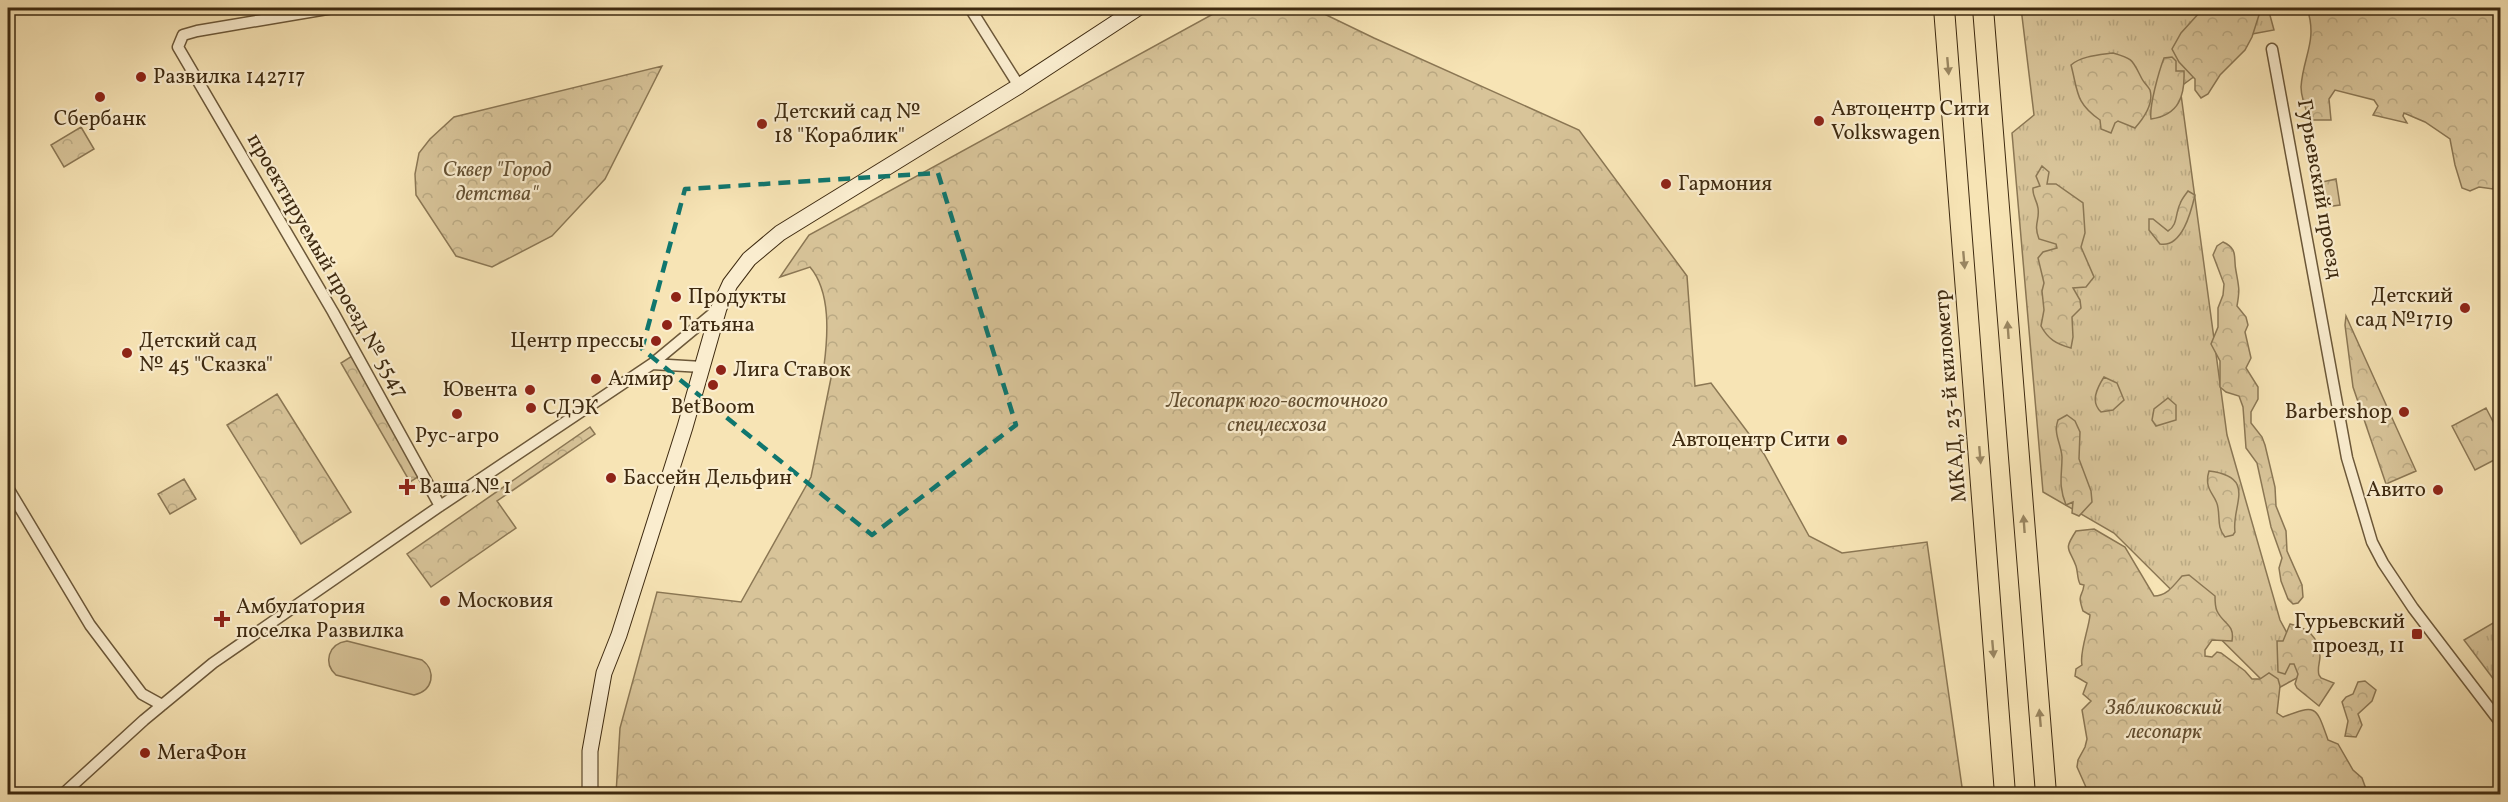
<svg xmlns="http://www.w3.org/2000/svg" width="2508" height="802" font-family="Vollkorn,serif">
<defs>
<pattern id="grass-tufts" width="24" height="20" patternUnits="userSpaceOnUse" patternTransform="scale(1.5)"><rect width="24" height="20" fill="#d8c499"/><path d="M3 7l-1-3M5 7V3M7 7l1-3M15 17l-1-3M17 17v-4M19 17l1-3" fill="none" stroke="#baa983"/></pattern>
<pattern id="forest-crowns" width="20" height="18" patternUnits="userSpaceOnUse" patternTransform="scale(1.5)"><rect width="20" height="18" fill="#d8c499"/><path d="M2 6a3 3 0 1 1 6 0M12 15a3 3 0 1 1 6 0" fill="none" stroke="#baa983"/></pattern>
</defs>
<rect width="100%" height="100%" fill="#f7e4b5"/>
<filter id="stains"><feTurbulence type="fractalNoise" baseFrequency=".00333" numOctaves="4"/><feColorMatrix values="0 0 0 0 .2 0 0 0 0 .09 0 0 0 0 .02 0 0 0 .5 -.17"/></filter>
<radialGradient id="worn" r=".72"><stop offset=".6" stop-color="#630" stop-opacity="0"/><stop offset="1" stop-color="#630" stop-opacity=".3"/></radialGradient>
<path fill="url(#grass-tufts)" stroke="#8b7754" stroke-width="1.5" d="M2021,8H2268L2274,30L2252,34L2180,87L2227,435L2280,620L2308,672L2273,691L2114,533L2043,492L2012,133L2034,115Z
M2500,619V670L2498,685L2464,640Z"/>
<path fill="url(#forest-crowns)" stroke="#8b7754" stroke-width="1.5" d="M1224,8H1312L1374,38L1579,130L1687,276L1695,386L1711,383L1764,454L1809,536L1842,553L1927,542L1963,794H616L620,728L657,592L741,602L811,477L832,373L824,366C828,335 831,292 810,267L780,277L809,235Z
M2191,8H2276L2273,12H2262L2259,15L2252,37L2245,50L2220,75L2208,94L2201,98L2195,90V79L2179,62L2172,49L2181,33L2200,12Z
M2307,8H2500V174H2496L2493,189L2479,187L2470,191L2462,188L2455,165L2450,139L2425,122L2404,113L2403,116L2407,123L2373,115L2378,106L2374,100L2335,90L2329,99L2331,120H2310C2306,110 2301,98 2301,87C2303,56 2318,41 2307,8Z
M2113,53C2134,59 2132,60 2142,79C2144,83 2148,86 2150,90C2154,104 2143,119 2135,128L2118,121L2115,123L2111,133L2101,129L2100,120C2075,103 2078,91 2071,65C2081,56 2099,55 2113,53Z
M2172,57L2176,61V71H2184C2185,96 2179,115 2151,119C2149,106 2159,71 2164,58Z
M662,66L605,179L552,236L492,267L456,256L416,195L415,174L419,153L430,139L454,117Z
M81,127L94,149L64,167L51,145Z
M2042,166L2049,172L2047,184H2056L2083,203L2085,233L2081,247L2094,277L2086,287L2073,288L2080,300L2081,308L2072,317L2073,337L2071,348C2056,344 2048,339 2041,326L2044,310L2042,291L2044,283L2038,258L2043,252L2057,248L2056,244L2039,239C2033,223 2040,221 2038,208C2037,200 2032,196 2033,188L2040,186L2036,176Z
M2336,179L2340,205L2326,207L2322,182Z
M2188,191L2195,195C2191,212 2182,248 2160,244L2149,230V219H2153L2168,231C2178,225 2175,214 2180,204C2181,200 2185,195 2188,191Z
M2223,242C2239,249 2233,258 2236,271C2239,288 2240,289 2237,306L2246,317L2248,325L2245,332L2251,358L2246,368L2258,387V399L2251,412V423L2262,437L2265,445L2275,487L2276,506L2286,531L2287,551L2302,585L2303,597L2298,603L2293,604L2288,599L2281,581L2279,568L2282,558L2271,527L2257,463L2246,448L2243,407L2239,396L2226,392L2220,387V361L2211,344L2218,327V308L2223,295L2224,284L2213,255L2217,246Z
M2346,316L2416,471L2386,484L2353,387L2345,325Z
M352,356L421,475L410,482L341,363Z
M2104,377L2117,383L2124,400L2113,410L2101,412C2090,402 2097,388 2104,377Z
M277,394L351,512L301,544L227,425Z
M2168,398L2176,405V420L2156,426L2152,420L2154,409Z
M2486,408L2500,435V457L2475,470L2452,426Z
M2067,415L2075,421L2080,432L2079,459L2091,491L2092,502L2079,516L2072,513L2073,502L2066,505C2058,485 2062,476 2062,457C2061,443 2053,434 2058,420Z
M590,427L595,434L497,501L516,528L431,587L407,554Z
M2209,471C2258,477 2231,506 2235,532L2233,535L2225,537C2217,527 2220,520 2218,508C2217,495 2203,491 2209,471Z
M184,479L196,499L170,514L158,494Z
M2094,529L2125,547L2154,596C2167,596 2174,585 2182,576L2189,575L2215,596C2215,600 2215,607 2217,611C2223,624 2235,624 2232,641L2212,640L2205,650V656L2212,657L2217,652L2221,653L2245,671L2252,679H2260L2269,673L2278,679L2280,686L2277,713L2283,717C2317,704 2316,706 2328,740L2338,744L2353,770L2362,778L2366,789L2364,794H2089L2077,767L2078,760L2085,747L2087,739L2082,710L2091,701L2083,694L2087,683L2075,676L2076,669L2082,665C2079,653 2089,628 2090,615L2083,611C2077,592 2082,599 2084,585L2080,584C2077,578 2078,572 2076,566C2069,547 2063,551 2076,531Z
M2290,624C2308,628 2318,636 2320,656C2320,663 2317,668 2319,675L2321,678L2334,683L2319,706L2297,688L2295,684L2298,674L2294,664H2290L2285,674L2278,672L2277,641H2283Z
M2365,681L2376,690L2372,701L2358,714L2362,725L2356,737L2345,736L2348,721L2342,702L2346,697L2353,694L2358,682Z"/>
<path fill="#d8c499" stroke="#8b7754" stroke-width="1.5" d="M347,641L422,660C437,671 433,691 414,695L336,675C323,663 328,644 347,641Z"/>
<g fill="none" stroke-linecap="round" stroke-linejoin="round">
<path stroke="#877451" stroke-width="3" d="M2027,8V12"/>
<g stroke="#6c5839" stroke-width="13">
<path id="street" d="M333,8L197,31L183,35L178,47L333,312L440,506
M970,8L1019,86
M2272,49L2347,458L2372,542L2383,563L2413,608L2500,722
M652,364L702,367
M8,488L90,625L142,694L162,705
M63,794L144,720L213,663L440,506L652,364L717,310"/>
</g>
<g stroke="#3e2a10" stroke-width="17">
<path id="secondary" d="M590,794V751L604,673L619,635L685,427L719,308L730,284L749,259L780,233L1019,86L1138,8"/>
</g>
<g stroke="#3e2a10" stroke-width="22">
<path id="highway" d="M1944,8L2005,794
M1983,8L2046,794"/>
</g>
<use href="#street" stroke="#faedcf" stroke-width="10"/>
<use href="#secondary" stroke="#faedcf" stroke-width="15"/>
<use href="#highway" stroke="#f7e4b5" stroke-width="20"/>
</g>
<defs><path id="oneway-solid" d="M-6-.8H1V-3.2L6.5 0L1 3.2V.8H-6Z" transform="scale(1.5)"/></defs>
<g fill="#9a8762">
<use href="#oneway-solid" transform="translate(1948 66) rotate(85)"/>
<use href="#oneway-solid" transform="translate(1964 260) rotate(85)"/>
<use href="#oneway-solid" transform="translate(2008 330) rotate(-94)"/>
<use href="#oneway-solid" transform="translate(1980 455) rotate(85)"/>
<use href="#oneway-solid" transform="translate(2024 524) rotate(-94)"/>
<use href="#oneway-solid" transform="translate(1993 649) rotate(85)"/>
<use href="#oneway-solid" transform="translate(2040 718) rotate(-95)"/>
</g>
<path fill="none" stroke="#0f766e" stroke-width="4.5" stroke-dasharray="12 8" stroke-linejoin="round" d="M938,173L1016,425L872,535L642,349L685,189Z"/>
<g fill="#8f2418" stroke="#faedcf" stroke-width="2">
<circle cx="141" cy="77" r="6"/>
<circle cx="100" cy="97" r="6"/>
<circle cx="1819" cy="121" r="6"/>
<circle cx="762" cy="124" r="6"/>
<circle cx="1666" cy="184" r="6"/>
<circle cx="676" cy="297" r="6"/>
<circle cx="2465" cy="308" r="6"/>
<circle cx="667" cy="325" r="6"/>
<circle cx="656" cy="341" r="6"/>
<circle cx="127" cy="353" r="6"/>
<circle cx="721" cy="370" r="6"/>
<circle cx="596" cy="379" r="6"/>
<circle cx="713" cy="385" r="6"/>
<circle cx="530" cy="390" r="6"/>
<circle cx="531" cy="408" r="6"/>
<circle cx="2404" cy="412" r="6"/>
<circle cx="457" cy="414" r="6"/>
<circle cx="1842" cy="440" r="6"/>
<circle cx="611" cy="478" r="6"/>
<path d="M404 478h6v6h6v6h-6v6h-6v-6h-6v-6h6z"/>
<circle cx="2438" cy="490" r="6"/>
<circle cx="445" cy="601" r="6"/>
<path d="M219 610h6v6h6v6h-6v6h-6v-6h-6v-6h6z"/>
<rect x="2411" y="628" width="12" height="12" rx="3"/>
<circle cx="145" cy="753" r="6"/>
</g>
<g text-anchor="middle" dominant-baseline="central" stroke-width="4.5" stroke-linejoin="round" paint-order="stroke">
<g font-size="21" fill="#3e2a10" stroke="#faedcf" text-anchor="start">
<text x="153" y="77">Развилка 142717</text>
<text x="1831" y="109">Автоцентр Сити<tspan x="1831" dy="24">Volkswagen</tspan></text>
<text x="774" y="112">Детский сад №<tspan x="774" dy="24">18 "Кораблик"</tspan></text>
<text x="100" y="119" text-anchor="middle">Сбербанк</text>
<text x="1678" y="184">Гармония</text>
<text x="2453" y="296" text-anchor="end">Детский<tspan x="2453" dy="24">сад №1719</tspan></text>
<text x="688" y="297">Продукты</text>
<text x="679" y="325">Татьяна</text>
<text x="139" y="341">Детский сад<tspan x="139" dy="24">№ 45 "Сказка"</tspan></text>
<text x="644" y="341" text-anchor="end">Центр прессы</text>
<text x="733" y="370">Лига Ставок</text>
<text x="608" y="379">Алмир</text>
<text x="518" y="390" text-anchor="end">Ювента</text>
<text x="713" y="407" text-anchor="middle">BetBoom</text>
<text x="543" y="408">СДЭК</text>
<text x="2392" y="412" text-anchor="end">Barbershop</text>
<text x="457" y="436" text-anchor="middle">Рус-агро</text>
<text x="1830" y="440" text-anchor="end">Автоцентр Сити</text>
<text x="623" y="478">Бассейн Дельфин</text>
<text x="419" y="487">Ваша № 1</text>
<text x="2426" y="490" text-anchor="end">Авито</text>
<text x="457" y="601">Московия</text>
<text x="236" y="607">Амбулатория<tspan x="236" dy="24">поселка Развилка</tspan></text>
<text x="2405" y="622" text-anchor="end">Гурьевский<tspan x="2405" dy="24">проезд, 11</tspan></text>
<text x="157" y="753">МегаФон</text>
</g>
<g font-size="21" font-style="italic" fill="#645032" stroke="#faedcf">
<text x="497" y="170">Сквер "Город<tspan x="497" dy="24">детства"</tspan></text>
<text x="1277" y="401">Лесопарк юго-восточного<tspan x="1277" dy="24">спецлесхоза</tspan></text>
<text x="2164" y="708">Зябликовский<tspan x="2164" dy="24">лесопарк</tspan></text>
</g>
<g font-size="21" fill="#3e2a10" stroke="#faedcf">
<text transform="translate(2319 189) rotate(80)">Гурьевский проезд</text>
<text transform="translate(327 266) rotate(60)">проектируемый проезд № 5547</text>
<text transform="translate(1951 396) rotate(-95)">МКАД, 23-й километр</text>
</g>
</g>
<rect width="2508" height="802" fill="none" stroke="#f7e4b5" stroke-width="30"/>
<rect x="9" y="9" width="2490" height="784" fill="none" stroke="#3e2a10" stroke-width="3"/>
<rect x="15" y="15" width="2478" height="772" fill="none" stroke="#3e2a10" stroke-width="1.5"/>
<rect width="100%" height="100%" filter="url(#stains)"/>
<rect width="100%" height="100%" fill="url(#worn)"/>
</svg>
